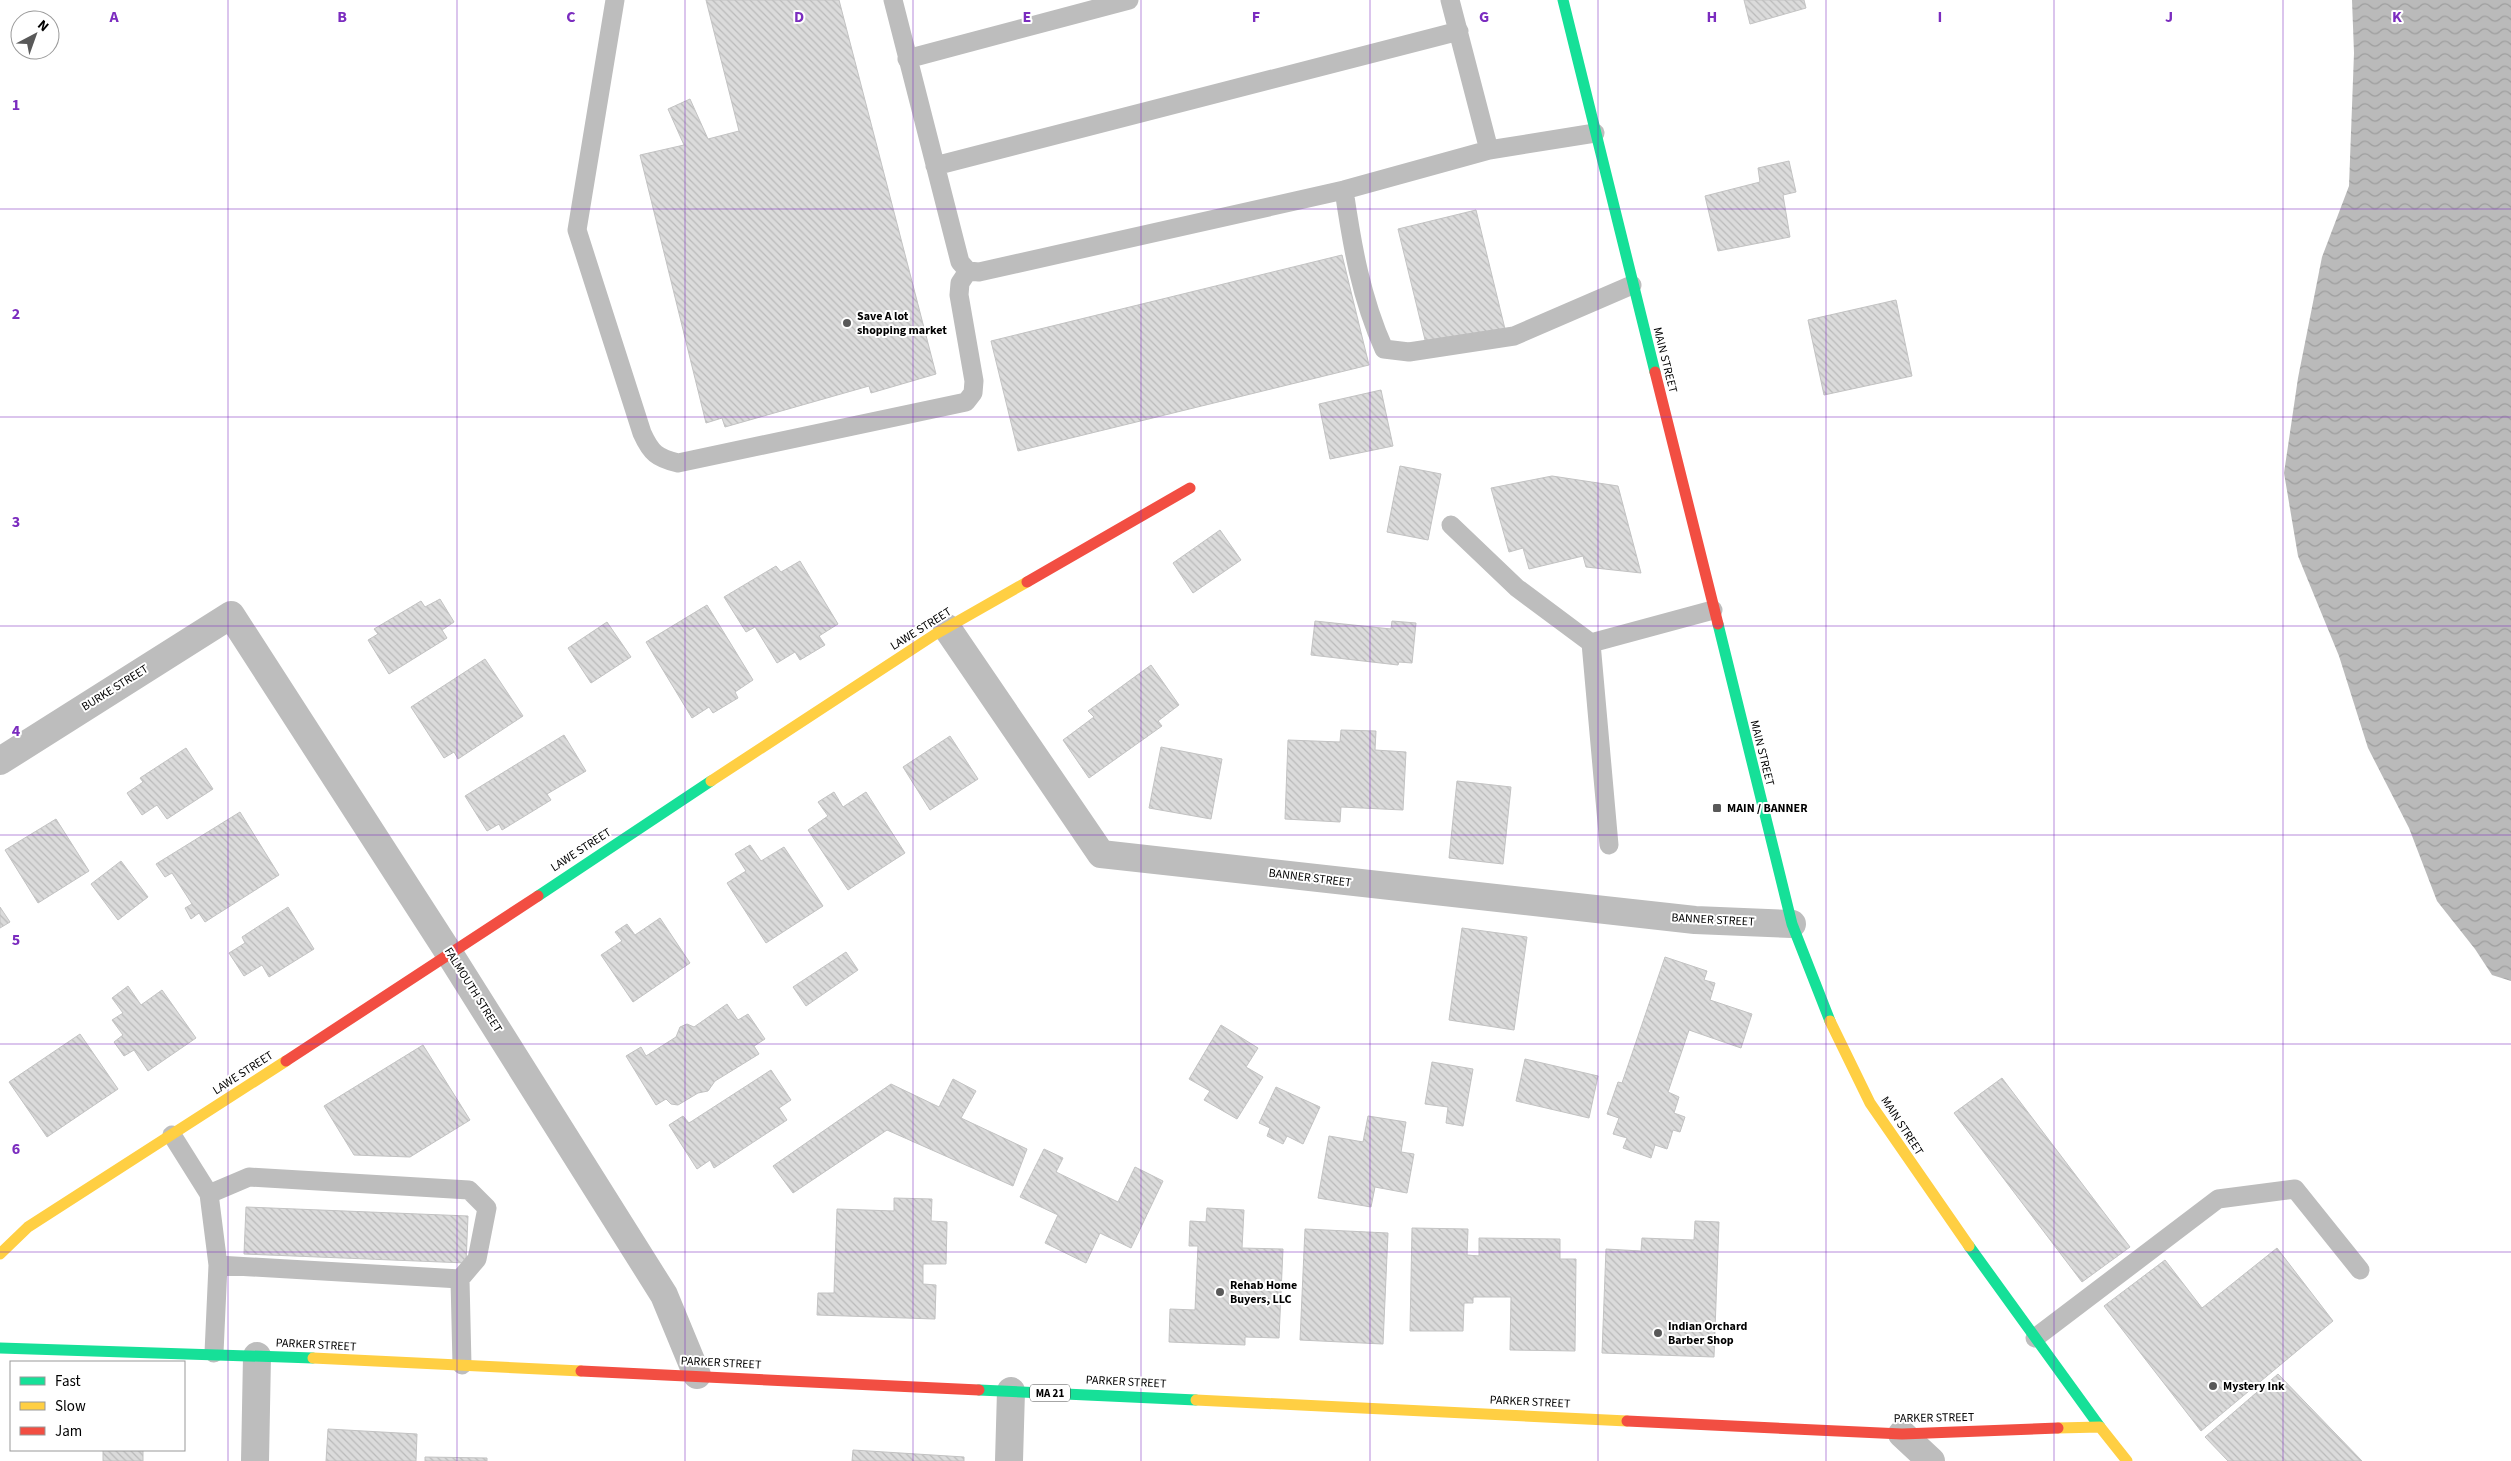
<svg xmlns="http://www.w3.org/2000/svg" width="2511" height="1461" font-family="'Source Sans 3',sans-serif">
<defs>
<pattern id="water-waves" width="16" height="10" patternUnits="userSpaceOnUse" patternTransform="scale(1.25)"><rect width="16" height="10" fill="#bababa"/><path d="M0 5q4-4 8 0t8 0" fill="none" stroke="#9e9e9e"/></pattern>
<pattern id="building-back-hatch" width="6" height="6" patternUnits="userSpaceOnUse" patternTransform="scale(1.25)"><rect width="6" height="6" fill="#dbdbdb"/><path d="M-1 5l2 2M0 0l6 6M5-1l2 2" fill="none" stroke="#bababa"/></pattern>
</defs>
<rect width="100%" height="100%" fill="#fff"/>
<path fill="url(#water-waves)" d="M2352,0H2511V981L2492,975L2475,949L2437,901L2409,828L2368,748L2339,656L2298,556L2284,473L2298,378L2322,257L2349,186L2354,53Z"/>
<path fill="url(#building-back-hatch)" stroke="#c3c3c3" d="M706,0H839L936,374L871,393L869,386L725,427L722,418L706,423L640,155L684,145L668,109L690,99L708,139L739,131Z
M1744,0H1804L1806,8L1750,24Z
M1789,161L1796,192L1783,195L1790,237L1718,251L1705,196L1760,182L1758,168Z
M1476,210L1505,329L1427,348L1398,229Z
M1342,255L1369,365L1018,451L991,341Z
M1896,300L1912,376L1824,395L1808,320Z
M1381,390L1393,446L1330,459L1319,404Z
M1400,466L1441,474L1428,540L1387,532Z
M1552,476L1618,486L1641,573L1586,567L1583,556L1529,569L1523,548L1509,552L1491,488Z
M1220,530L1241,560L1193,593L1173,563Z
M800,561L838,624L819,636L825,645L800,660L795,652L777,663L755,627L746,632L724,597L776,566L781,572Z
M440,599L454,622L442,630L447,638L389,674L368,640L378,634L374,629L421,601L425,607Z
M707,605L753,680L735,692L738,698L713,713L709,707L692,718L646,642Z
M1315,621L1391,629L1392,621L1416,623L1412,663L1399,662L1398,665L1311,655Z
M607,622L631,657L591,683L568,648Z
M485,659L523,716L458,759L454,752L444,758L411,707Z
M1151,665L1179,705L1158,721L1162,726L1089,778L1063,740L1094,717L1088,711Z
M1341,730L1376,731L1375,750L1406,752L1403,810L1341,807L1340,822L1285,819L1288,740L1340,742Z
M564,735L586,771L547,794L551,800L502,830L499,824L487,831L465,796Z
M950,736L978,779L930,810L903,767Z
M1161,747L1222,759L1211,819L1149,808Z
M186,748L213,789L167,819L157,805L142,815L127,793L143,782L140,778Z
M1457,781L1511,787L1503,864L1449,858Z
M834,792L843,807L866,792L905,853L848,890L808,830L828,816L818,802Z
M240,812L279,875L205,922L199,913L191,919L185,908L192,904L172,873L165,877L156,864Z
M56,819L89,871L38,903L5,850Z
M750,845L761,861L784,847L823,906L766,943L727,883L746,871L735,854Z
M121,861L148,897L118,920L91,884Z
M0,907L10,922L0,928Z
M288,907L314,949L269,977L262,965L244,976L229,953L245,943L242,937Z
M660,918L690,963L633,1002L601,955L622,941L615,932L627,924L635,935Z
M1462,928L1527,937L1514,1030L1449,1020Z
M846,952L858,970L806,1006L793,987Z
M1665,957L1707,971L1704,980L1715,983L1710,1000L1752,1014L1741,1048L1689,1030L1668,1092L1679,1097L1674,1113L1685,1117L1680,1132L1673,1130L1667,1149L1655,1145L1651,1158L1623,1148L1627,1138L1613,1134L1619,1118L1607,1114L1618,1082L1622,1083Z
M128,986L141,1005L162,990L196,1038L148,1071L134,1050L124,1056L114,1042L123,1035L112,1020L123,1013L112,998Z
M727,1004L738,1020L748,1014L765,1039L754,1046L759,1054L715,1081L708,1091L698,1093L678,1105L671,1104L666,1099L656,1105L626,1056L641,1047L646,1056L676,1037L680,1027L687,1024L694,1027Z
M1221,1025L1258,1048L1246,1067L1263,1077L1237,1119L1204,1100L1210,1091L1189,1079Z
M80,1034L118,1089L47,1137L9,1082Z
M423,1045L470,1120L410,1157L354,1155L324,1106Z
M1525,1059L1598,1076L1589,1118L1516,1101Z
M1432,1062L1473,1069L1463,1126L1446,1123L1448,1107L1425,1104Z
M771,1070L791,1100L779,1108L787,1120L714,1168L710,1160L697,1169L669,1125L683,1116L689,1123Z
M2002,1078L2130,1247L2082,1282L1954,1113Z
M953,1079L976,1091L961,1118L1027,1149L1013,1186L887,1130L793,1193L773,1166L891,1084L939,1107Z
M1276,1087L1320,1107L1303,1144L1287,1136L1283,1144L1267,1136L1270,1128L1259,1123Z
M1368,1116L1406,1122L1401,1152L1414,1154L1407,1193L1375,1187L1371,1207L1318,1198L1329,1136L1363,1142Z
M1044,1149L1063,1158L1056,1172L1118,1202L1135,1167L1163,1181L1131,1248L1100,1233L1086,1263L1045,1243L1058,1215L1020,1197Z
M894,1198L932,1199L931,1221L947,1222L946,1264H923V1284L936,1285L935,1319L817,1315L818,1293H834L837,1209L894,1211Z
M246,1207L468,1216L466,1263L244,1254Z
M1207,1208L1244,1210L1242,1248L1283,1249L1279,1338L1245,1337V1345L1169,1342L1170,1309L1195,1310L1198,1246H1189L1190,1221L1206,1222Z
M1695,1221L1719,1222L1714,1357L1602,1353L1606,1249L1641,1251L1642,1238L1694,1240Z
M1412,1228L1468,1229L1467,1255L1479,1256V1238L1560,1239V1259H1576L1575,1351L1510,1350L1511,1297H1473V1303H1464L1463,1331H1410Z
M1305,1229L1388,1233L1383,1344L1300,1340Z
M2277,1248L2333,1321L2201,1431L2104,1306L2165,1260L2202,1308Z
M2278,1374L2362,1461H2228L2205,1437Z
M328,1429L417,1434L416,1461H326Z
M103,1450H143V1461H103Z
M853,1450L964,1457V1461H852Z
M425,1457L487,1458V1461H425Z"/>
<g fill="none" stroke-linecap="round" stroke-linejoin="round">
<path stroke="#bdbdbd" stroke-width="19" d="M615,0L577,230L642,433C651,453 657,458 678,463L966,402L973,393L974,381L959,295L960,283L968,271
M893,0L960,262L968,271L979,272L1344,190L1489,150L1595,133
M1450,0L1489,150
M907,59L1129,0
M935,166L1459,31
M1344,190C1352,245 1361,298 1384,349L1409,352L1514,336L1632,285
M1451,525L1517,588L1591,643
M1609,845L1591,643L1713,610
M172,1135L209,1194L218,1265L214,1353
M209,1194L249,1177L469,1190L487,1208L477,1259L460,1279L218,1265
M460,1279L462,1365
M2035,1338L2218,1199L2295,1189L2360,1270"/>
<path stroke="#bdbdbd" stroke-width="28" d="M947,628L1101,854L1695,920L1792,924
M0,761L231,615L449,953L664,1295L697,1375
M1902,1434L1931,1461
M255,1461L257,1356
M1009,1461L1011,1391"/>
<path stroke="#16e098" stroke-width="11" d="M1563,0L1655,372
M1718,624L1792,924L1830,1021
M538,896L711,781
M1969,1246L2100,1427
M0,1348L313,1358
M979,1390L1196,1400"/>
<path stroke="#ffcf43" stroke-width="11" d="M711,781L934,635L1027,582
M1830,1021L1870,1103L1969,1246
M0,1254L28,1227L286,1061
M313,1358L581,1371
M1196,1400L1627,1421
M2058,1428L2100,1427L2127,1461"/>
<path stroke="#f24e42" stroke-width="11" d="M1655,372L1718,624
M1027,582L1190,488
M286,1061L538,896
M581,1371L979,1390
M1627,1421L1902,1434L2058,1428"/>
</g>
<path fill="none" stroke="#7b2cbf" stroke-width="1" stroke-opacity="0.55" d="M228,0V1461M457,0V1461M685,0V1461M913,0V1461M1141,0V1461M1370,0V1461M1598,0V1461M1826,0V1461M2054,0V1461M2283,0V1461M0,209H2511M0,417H2511M0,626H2511M0,835H2511M0,1044H2511M0,1252H2511"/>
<g fill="#595959" stroke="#fff" stroke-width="2">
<circle cx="847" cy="323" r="5"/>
<rect x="1712" y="803" width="10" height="10" rx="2.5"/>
<circle cx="1220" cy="1292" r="5"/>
<circle cx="1658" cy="1333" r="5"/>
<circle cx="2213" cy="1386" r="5"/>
</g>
<g text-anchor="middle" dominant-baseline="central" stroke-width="4" stroke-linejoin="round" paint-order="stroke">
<rect fill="#fff" stroke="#4c4c4c" stroke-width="1" x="1030" y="1384.5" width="40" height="17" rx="4"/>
<g font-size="11" font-weight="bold" fill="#000">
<text x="1050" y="1393">MA 21</text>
</g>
<g font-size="12" font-weight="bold" fill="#000" stroke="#fff" text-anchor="start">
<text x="857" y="316">Save A lot<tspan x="857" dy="14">shopping market</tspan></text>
<text x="1727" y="808">MAIN / BANNER</text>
<text x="1230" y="1285">Rehab Home<tspan x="1230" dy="14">Buyers, LLC</tspan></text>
<text x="1668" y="1326">Indian Orchard<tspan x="1668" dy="14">Barber Shop</tspan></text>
<text x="2223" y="1386">Mystery Ink</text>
</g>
<g font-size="12" fill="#000" stroke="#fff">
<text transform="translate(1665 360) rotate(76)">MAIN STREET</text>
<text transform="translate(921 629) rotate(-32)">LAWE STREET</text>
<text transform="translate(115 688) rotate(-32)">BURKE STREET</text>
<text transform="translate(1762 753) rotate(76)">MAIN STREET</text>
<text transform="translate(581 850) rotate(-33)">LAWE STREET</text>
<text transform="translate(1310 878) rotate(7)">BANNER STREET</text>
<text transform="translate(1713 920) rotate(3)">BANNER STREET</text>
<text transform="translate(473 990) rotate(58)">FALMOUTH STREET</text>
<text transform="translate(243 1073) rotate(-33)">LAWE STREET</text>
<text transform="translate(1902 1126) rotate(57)">MAIN STREET</text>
<text transform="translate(316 1345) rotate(3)">PARKER STREET</text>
<text transform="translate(721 1363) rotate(3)">PARKER STREET</text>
<text transform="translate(1126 1382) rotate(3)">PARKER STREET</text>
<text transform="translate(1530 1402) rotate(3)">PARKER STREET</text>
<text transform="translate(1934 1418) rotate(-1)">PARKER STREET</text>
</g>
</g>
<g font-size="16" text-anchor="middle" font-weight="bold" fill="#7b2cbf" stroke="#fff" stroke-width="4" stroke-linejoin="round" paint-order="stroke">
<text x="114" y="22">A</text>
<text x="342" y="22">B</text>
<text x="571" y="22">C</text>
<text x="799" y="22">D</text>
<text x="1027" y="22">E</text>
<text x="1256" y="22">F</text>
<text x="1484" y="22">G</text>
<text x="1712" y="22">H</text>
<text x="1940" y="22">I</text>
<text x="2169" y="22">J</text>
<text x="2397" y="22">K</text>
<text x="16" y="110">1</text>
<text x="16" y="319">2</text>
<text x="16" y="527">3</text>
<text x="16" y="736">4</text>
<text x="16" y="945">5</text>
<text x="16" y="1154">6</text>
</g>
<rect x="10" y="1361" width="175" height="90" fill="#ffffff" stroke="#999999"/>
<rect x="20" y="1377" width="25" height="8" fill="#16e098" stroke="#999999"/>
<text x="55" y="1386" font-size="15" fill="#000000">Fast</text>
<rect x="20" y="1402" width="25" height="8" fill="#ffcf43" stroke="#999999"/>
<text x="55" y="1411" font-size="15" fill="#000000">Slow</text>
<rect x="20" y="1427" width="25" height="8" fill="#f24e42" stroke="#999999"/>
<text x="55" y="1436" font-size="15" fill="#000000">Jam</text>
<g transform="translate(35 35) rotate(41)"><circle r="24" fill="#ffffff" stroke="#999999"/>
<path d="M0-4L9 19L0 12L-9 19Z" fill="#595959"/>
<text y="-8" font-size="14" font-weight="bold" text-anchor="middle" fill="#000000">N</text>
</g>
</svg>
